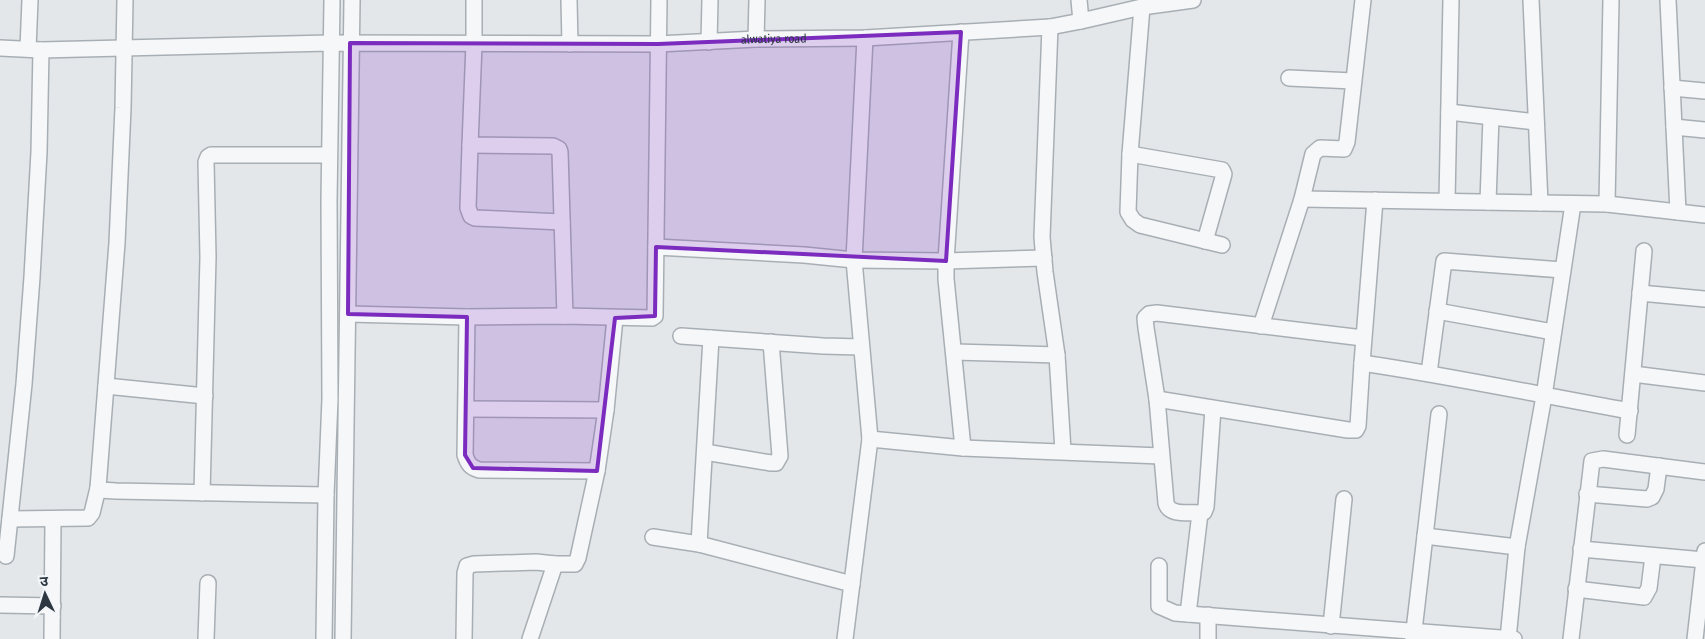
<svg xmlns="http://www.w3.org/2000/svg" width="1705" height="639" font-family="'Fira Sans Condensed','Noto Sans Devanagari',sans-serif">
<rect width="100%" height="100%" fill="#e3e7ea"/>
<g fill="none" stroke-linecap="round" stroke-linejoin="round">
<g stroke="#a8afb4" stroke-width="18">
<g id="minor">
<path d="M125,0L123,108L117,243L98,488L100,490L116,491L326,495"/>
<path d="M474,0V44L470,145L553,146L559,149L560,152L565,316"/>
<path d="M569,0L570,44"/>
<path d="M1079,0L1081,21"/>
<path d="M1531,0L1540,203"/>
<path d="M1668,0L1678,212"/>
<path d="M1142,7L1130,154L1128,212L1133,220L1140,225L1222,245"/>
<path d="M1050,27L1042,237L1045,272L1057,355L1063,451"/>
<path d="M961,32L946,261V279L963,448"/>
<path d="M756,39L757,0"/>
<path d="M709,42L710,0"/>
<path id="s1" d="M0,48L41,50L330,43L658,44L756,39L865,38L1050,27L1081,21L1142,7L1193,0"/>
<path d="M28,49L30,0"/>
<path d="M1289,78L1353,81"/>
<path d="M1672,88L1705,91"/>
<path d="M1449,112L1536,122"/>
<path d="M1674,127L1705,130"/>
<path d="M470,145L468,208L471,216L475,218L562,222"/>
<path d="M1130,154L1222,170L1224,174L1205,241"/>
<path d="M1302,199L1607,204L1705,215"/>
<path d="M1447,201L1451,0"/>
<path d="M1488,202L1491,117"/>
<path d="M1607,204L1611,0"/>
<path d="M656,247L804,255L854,260L946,261L1044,258"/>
<path d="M1640,293L1705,299"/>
<path d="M1437,311L1553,332"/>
<path d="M348,314L467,317L565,316L652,318L655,316L659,0"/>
<path d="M467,317L465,455C468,464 470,467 479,470L597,471"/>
<path d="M1261,326L1302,199L1313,154L1320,148L1344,149L1347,142L1363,0"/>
<path d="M681,336L823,346L861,347"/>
<path d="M954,352L1057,355"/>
<path d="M1362,363C1451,376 1540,395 1630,411"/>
<path d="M1429,373L1444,261L1562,270"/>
<path d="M1633,374L1705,383"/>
<path d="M106,386L205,396"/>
<path d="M1157,399L1348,430H1356L1358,426L1362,363L1375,200"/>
<path d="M467,409L606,410"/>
<path d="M1213,409L1206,507L1204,512L1200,513C1189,512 1169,516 1166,503L1157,399L1146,328L1145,318L1149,314L1157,313L1363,338"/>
<path d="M1627,435L1644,251"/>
<path d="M870,439L963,448L1161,456"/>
<path d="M705,452L771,463H776L780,456L771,342"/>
<path d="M202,493L208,257L206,162L208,157L211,155H329"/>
<path d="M1587,494L1647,499L1652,497L1656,489L1659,466"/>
<path d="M10,519L88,518L92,513L98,488"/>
<path d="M1425,536L1439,414"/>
<path d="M653,537L699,544L852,584"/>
<path d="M699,544L711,338"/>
<path d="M1581,549L1704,560"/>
<path d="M6,556L24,384L32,277L39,152L41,50"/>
<path d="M1159,566V606L1175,613L1514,639"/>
<path d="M1576,589L1644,597L1649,588L1653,556"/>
<path d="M0,605L53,606"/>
<path d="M1188,614L1200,513"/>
<path d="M1331,626L1344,499"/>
<path d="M52,639L53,519"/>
<path d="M206,639L208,583"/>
<path d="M324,639L326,495L330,399L329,201L332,0"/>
<path d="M343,639L352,0"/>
<path d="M464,639L465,573L467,566L474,564L536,562L555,564"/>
<path d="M530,639L555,564H575L578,558L597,471L606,410L615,318"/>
<path d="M845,639L870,439L854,260L865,38"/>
<path d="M1208,639V615"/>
<path d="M1413,639L1425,536L1517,547"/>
<path d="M1508,639L1517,547L1544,396L1573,204"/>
<path d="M1571,639L1592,461L1603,459L1705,472"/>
<path d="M1695,639L1705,551"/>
</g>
</g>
<use href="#minor" stroke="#f6f7f9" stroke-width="15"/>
</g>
<path fill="#7b2cbf" fill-opacity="0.2" stroke="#7b2cbf" stroke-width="4" stroke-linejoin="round" d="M961,32L946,261L656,247L655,316L615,318L597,471L473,468L465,455L467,317L348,314L350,43L658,44Z"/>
<g text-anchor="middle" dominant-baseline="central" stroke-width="4" stroke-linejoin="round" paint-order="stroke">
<g font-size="12" fill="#2c3741" stroke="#f3f6f8">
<text stroke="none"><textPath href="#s1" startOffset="774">alwatiya road</textPath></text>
</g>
</g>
<g transform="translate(45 594) rotate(356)" stroke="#f3f6f8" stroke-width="4" paint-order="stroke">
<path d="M0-4L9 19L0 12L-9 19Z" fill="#2c3741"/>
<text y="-8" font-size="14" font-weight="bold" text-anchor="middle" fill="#2c3741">उ</text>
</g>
</svg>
